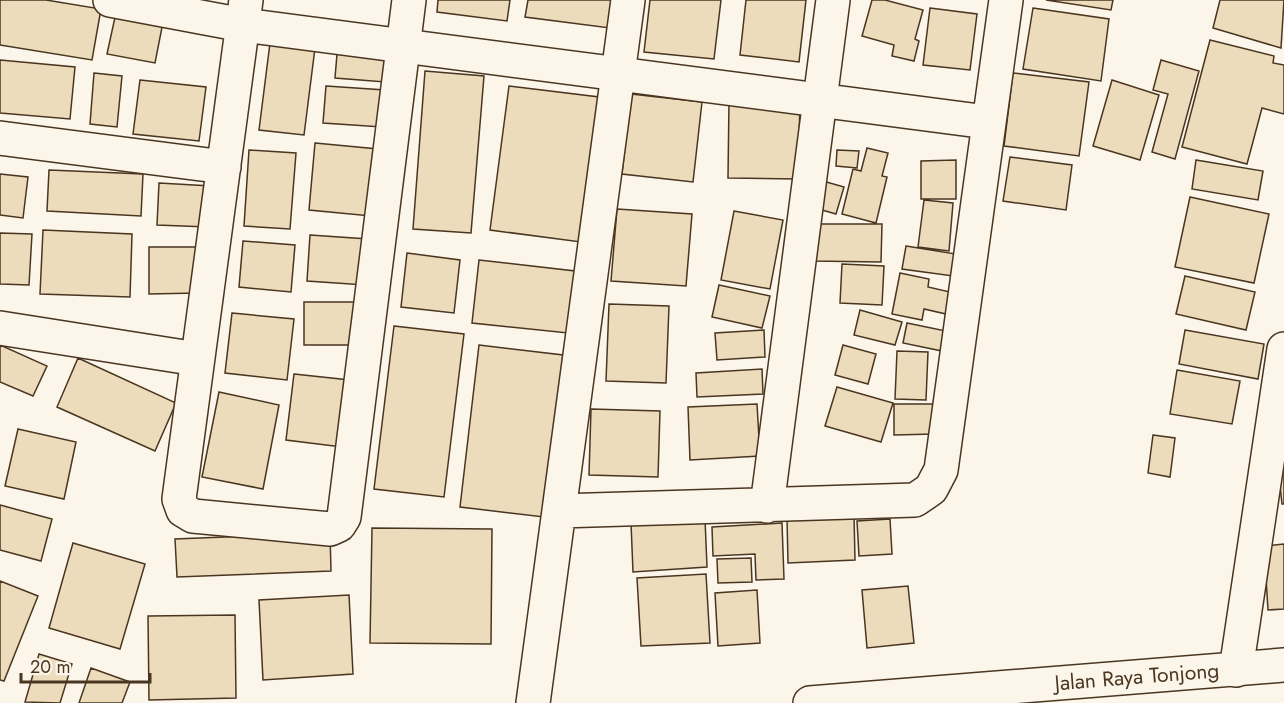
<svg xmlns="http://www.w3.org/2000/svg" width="1284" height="703" font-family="Jost,sans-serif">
<rect width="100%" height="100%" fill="#fbf6e9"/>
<path fill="#ecdcbc" stroke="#4a3520" stroke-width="1.5" d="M0,0H46L101,9L92,60L0,45Z
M438,0H510L507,21L437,12Z
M528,0H613L610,28L525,17Z
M650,0H721L714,59L644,52Z
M746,0H806L799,62L740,55Z
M872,0H885L923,10L915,39L919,41L914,61L892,56L894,45L862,36Z
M1046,0H1113L1111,10Z
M1220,0H1284L1281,48L1213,28Z
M117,8L164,17L155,63L107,54Z
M930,8L977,14L970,70L923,65Z
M1033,8L1109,19L1101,81L1023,69Z
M1210,40L1274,56L1273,63L1284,65V114L1262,108L1247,164L1182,147Z
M338,42L387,47L385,82L335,78Z
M270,43L315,48L304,135L259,130Z
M0,60L75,67L70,119L0,113Z
M1161,60L1199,71L1175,159L1152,152L1168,94L1153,90Z
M425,71L484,76L471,233L413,229Z
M94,73L122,76L117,127L90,124Z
M1013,73L1089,82L1079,156L1004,146Z
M140,80L206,87L199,141L133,134Z
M1112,80L1159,95L1140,160L1093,146Z
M326,86L385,90L382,127L323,123Z
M509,86L599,97L581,242L490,230Z
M631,94L702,102L693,182L622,174Z
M729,101L800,102L798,179L728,178Z
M315,143L378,149L371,216L309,210Z
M867,148L888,153L882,176L887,177L876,223L842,214L853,169L861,171Z
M249,150L296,153L290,229L244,226Z
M837,150L859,151L857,168L836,166Z
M1010,157L1072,165L1066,210L1003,201Z
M956,160V199H921V161Z
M1196,160L1263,171L1258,200L1192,189Z
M49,170L143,174L141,216L47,211Z
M0,174L28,177L23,218L0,215Z
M816,179L844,187L836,214L808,206Z
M159,183L211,186L208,227L157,225Z
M1190,197L1269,214L1254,283L1175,267Z
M924,200L953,203L949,251L918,247Z
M617,209L692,214L686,286L611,281Z
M734,211L783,220L770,289L721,280Z
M813,224H882L881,262L812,261Z
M43,230L132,234L130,297L40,294Z
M0,233L32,234L29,285L0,284Z
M310,235L368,239L365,285L307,281Z
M243,241L295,245L291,292L239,287Z
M906,246L956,254L953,276L902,269Z
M149,247H197V293L149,294Z
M407,253L460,260L454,313L401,307Z
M479,260L575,271L568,333L472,323Z
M842,264L884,266L882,305L840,303Z
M900,273L929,279L928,287L950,292L946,314L924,309L922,320L892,314Z
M1185,276L1255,292L1246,330L1176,314Z
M719,285L770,296L762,328L712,317Z
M304,302H364V345H304Z
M609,304L669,306L666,383L606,381Z
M860,310L902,322L895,345L854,335Z
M232,313L294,319L287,380L225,373Z
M907,323L946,331L942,351L903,343Z
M394,326L464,334L444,497L374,489Z
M764,330L765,357L717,360L715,333Z
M1185,330L1264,344L1258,379L1179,364Z
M0,345L47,366L33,396L0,382Z
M479,345L563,355L544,517L460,507Z
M843,345L876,354L868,384L835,375Z
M897,351L928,352L926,400L895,399Z
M78,358L176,403L155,451L57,407Z
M762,369L763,394L697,397L696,373Z
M1177,370L1240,381L1232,424L1170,414Z
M294,374L359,381L350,448L286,440Z
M837,387L893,403L881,442L825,426Z
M219,392L279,405L263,489L202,477Z
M757,404L760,456L690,460L688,407Z
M894,404H934V434L894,435Z
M591,409L660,411L658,477L589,475Z
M18,429L76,442L64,499L5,486Z
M1153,435L1175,438L1170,477L1148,473Z
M1284,449V504H1282L1276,450Z
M0,505L52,519L41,561L0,550Z
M854,515L855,560L788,563L787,518Z
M705,519L707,567L633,572L631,523Z
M890,519L892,554L859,556L857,521Z
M782,523L784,579L756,580L755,554L713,556L712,527Z
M372,528L492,529L491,644L370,643Z
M330,533L331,571L177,577L175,539Z
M73,543L145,564L120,649L49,628Z
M1284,544V609L1268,610L1264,546Z
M751,558L752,582L718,583L717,559Z
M706,574L710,643L641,646L637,578Z
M0,581L38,596L4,681L0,680Z
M908,586L914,643L867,648L862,590Z
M757,590L760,643L718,646L715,593Z
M349,595L353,674L263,680L259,600Z
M235,615L236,698L149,700L148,616Z
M39,654L72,664L60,703L25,702Z
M91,668L130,682L122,703H79Z"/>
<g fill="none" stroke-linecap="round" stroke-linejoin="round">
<g stroke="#4a3520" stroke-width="36">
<path id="minor" d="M110,0L243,25L987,122
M246,0L179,499L183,510L193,516L330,529L339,525L344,517L409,0
M0,138L224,167
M0,328L197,359
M767,506L833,0
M559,511L915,500L931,489L941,470L1006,0
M1236,670L1284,349
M533,703L628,0"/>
</g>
<g stroke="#4a3520" stroke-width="36">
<g id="secondary">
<path id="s1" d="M810,703L1284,665"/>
</g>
</g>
<use href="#minor" stroke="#fbf6e9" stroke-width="33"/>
<use href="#secondary" stroke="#fbf6e9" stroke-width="33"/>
</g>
<g text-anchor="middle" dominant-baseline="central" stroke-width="4.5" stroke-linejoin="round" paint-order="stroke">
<g font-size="21" fill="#4a3520" stroke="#fbf6e9">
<text stroke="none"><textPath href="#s1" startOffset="328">Jalan Raya Tonjong</textPath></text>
</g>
</g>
<path d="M21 673v9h129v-9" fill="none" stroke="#4a3520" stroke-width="3"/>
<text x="30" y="673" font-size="18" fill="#4a3520" stroke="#fbf6e9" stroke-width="4.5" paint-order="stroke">20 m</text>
</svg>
